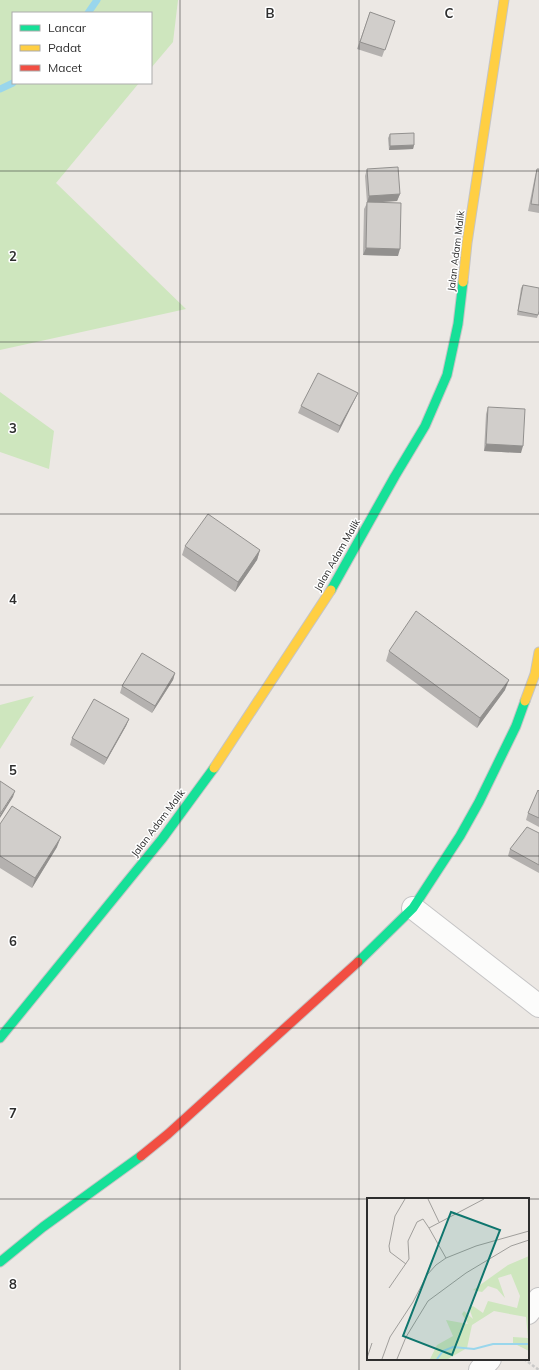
<svg xmlns="http://www.w3.org/2000/svg" width="539" height="1370" font-family="Mulish,sans-serif">
<rect width="100%" height="100%" fill="#ece8e4"/>
<path fill="#cee6be" d="M0,0H178L173,42L151,68V13H13V83H139L56,183L186,309L0,350Z
M0,392L54,431L49,469L0,452Z
M34,696L0,749V705Z"/>
<g fill="none" stroke-linecap="round" stroke-linejoin="round">
<path stroke="#99d6ec" stroke-width="7" d="M88,13L97,0
M0,89L13,83"/>
<g stroke="#c5c4c5" stroke-width="24">
<path id="street" d="M413,908L539,1006
M528,1313L539,1299
M480,1370L490,1359"/>
</g>
<g stroke="#c5c4c5" stroke-width="11">
<path id="fast" d="M331,590L395,476L425,426L447,375L458,324L463,282
M358,962L413,908L460,836L479,802L516,726L525,701
M0,1038L162,839L214,768
M0,1262L43,1227L141,1156"/>
</g>
<g stroke="#c5c4c5" stroke-width="11">
<path id="slow" d="M463,282L467,243L504,0
M525,701L535,674L539,652
M214,768L331,590"/>
</g>
<g stroke="#c5c4c5" stroke-width="11">
<path id="jam" d="M141,1156L168,1134L358,962"/>
</g>
<path stroke="#c9c9c8" stroke-width="2.5" stroke-dasharray="3 2" stroke-linecap="butt" d="M524,1359L539,1370"/>
<use href="#street" stroke="#fcfcfb" stroke-width="22"/>
<use href="#fast" stroke="#16e098" stroke-width="9"/>
<use href="#slow" stroke="#ffcf43" stroke-width="9"/>
<use href="#jam" stroke="#f24e42" stroke-width="9"/>
</g>
<path fill="#b4b1af" d="M370,12L395,21L382,57L357,49Z
M390,134L414,145L413,149L389,150L388,138Z
M367,169L400,194L397,201L376,202L398,256L363,255L364,209L367,203L365,176Z
M537,169H539V213L528,211L535,176Z
M523,285L538,315L537,318L517,315L521,288Z
M358,393L338,433L298,413L301,406Z
M488,407L521,453L484,451L486,414Z
M185,546L260,550L257,560L235,592L182,555Z
M389,651L505,690L477,728L386,661Z
M175,673L173,680L152,713L120,693L122,686Z
M129,719L126,726L104,765L70,745L72,738Z
M539,791V827L526,820L528,813Z
M0,824L57,847L32,888L0,868Z
M539,833V873L508,856L510,849Z"/>
<path fill="#92908e" d="M414,145L413,149L389,150L390,146Z
M400,194L397,201L367,203L369,196Z
M366,248L400,249L398,256L363,255Z
M358,393L338,433L340,426Z
M486,444L523,446L521,453L484,451Z
M260,550L257,560L235,592L238,582Z
M175,673L173,680L152,713L155,706Z
M509,680L505,690L477,728L480,718Z
M129,719L126,726L104,765L107,758Z
M15,791L13,797L0,818V815Z
M61,837L57,847L32,888L35,878Z"/>
<path fill="#d1cecb" stroke="#92908e" d="M370,12L395,21L385,50L360,42Z
M414,133V145L390,146V134Z
M398,167L400,194L369,196L367,169Z
M537,169H539V205L531,204Z
M367,202L401,203L400,249L366,248Z
M523,285L539,288V311L538,315L518,311Z
M318,373L358,393L340,426L301,406Z
M488,407L525,409L523,446L486,444Z
M208,514L260,550L238,582L185,546Z
M416,611L509,680L480,718L389,651Z
M142,653L175,673L155,706L122,686Z
M94,699L129,719L107,758L72,738Z
M0,781L15,791L0,814Z
M538,790L539,791V818L528,813Z
M12,806L61,837L35,878L0,856V824Z
M527,827L539,833V865L510,849Z"/>
<path fill="none" stroke="#2e2e2e" stroke-width="1" stroke-opacity="0.55" d="M180,0V1370M359,0V1370M0,171H539M0,342H539M0,514H539M0,685H539M0,856H539M0,1028H539M0,1199H539"/>
<g text-anchor="middle" dominant-baseline="central" stroke-width="3" stroke-linejoin="round" paint-order="stroke">
<g font-size="10" fill="#2e2e2e" stroke="#fff">
<text transform="translate(456 251) rotate(-83)">Jalan Adam Malik</text>
<text transform="translate(337 555) rotate(-60)">Jalan Adam Malik</text>
<text transform="translate(158 823) rotate(-53)">Jalan Adam Malik</text>
</g>
</g>
<g transform="translate(367 1198)">
<rect width="162" height="162" fill="#ece8e4"/>
<path d="M162,58V153L146,145V139L161,140L159,119L127,113L105,127L100,150L81,161H63L70,147L86,138L79,122L101,126L95,116L97,113L106,121L102,110L106,108L116,115L121,103L150,110L153,98L144,76L131,80L138,100L130,91L121,88L115,94L106,92L141,67Z" fill="#cee6be"/>
<path fill="none" stroke="#99d6ec" stroke-width="2" d="M70,161L76,153L86,149L107,151L126,146H162"/>
<path fill="none" stroke="#a09e9b" stroke-width="1" d="M38,1L28,18L22,48L23,54L39,66M61,1L72,24M79,60L62,30L117,1M22,90L42,61L41,43L50,24L56,21L62,30M0,160L5,145M15,161L23,139L46,104L60,77L69,67L79,60L109,48L162,33M30,161L39,139L61,103L99,75L144,48L162,42"/>
<path fill="#0f766e" fill-opacity="0.15" stroke="#0f766e" stroke-width="2" d="M84,14L133,32L85,157L36,138Z"/>
<rect width="162" height="162" fill="none" stroke="#2e2e2e" stroke-width="2"/>
</g>
<g font-size="13" text-anchor="middle" font-weight="bold" fill="#2e2e2e" stroke="#fff" stroke-width="3" stroke-linejoin="round" paint-order="stroke">
<text x="270" y="18">B</text>
<text x="449" y="18">C</text>
<text x="13" y="261">2</text>
<text x="13" y="433">3</text>
<text x="13" y="604">4</text>
<text x="13" y="775">5</text>
<text x="13" y="946">6</text>
<text x="13" y="1118">7</text>
<text x="13" y="1289">8</text>
</g>
<rect x="12" y="12" width="140" height="72" fill="#ffffff" stroke="#ababab"/>
<rect x="20" y="25" width="20" height="6" fill="#16e098" stroke="#ababab"/>
<text x="48" y="32" font-size="12" fill="#2e2e2e">Lancar</text>
<rect x="20" y="45" width="20" height="6" fill="#ffcf43" stroke="#ababab"/>
<text x="48" y="52" font-size="12" fill="#2e2e2e">Padat</text>
<rect x="20" y="65" width="20" height="6" fill="#f24e42" stroke="#ababab"/>
<text x="48" y="72" font-size="12" fill="#2e2e2e">Macet</text>
</svg>
